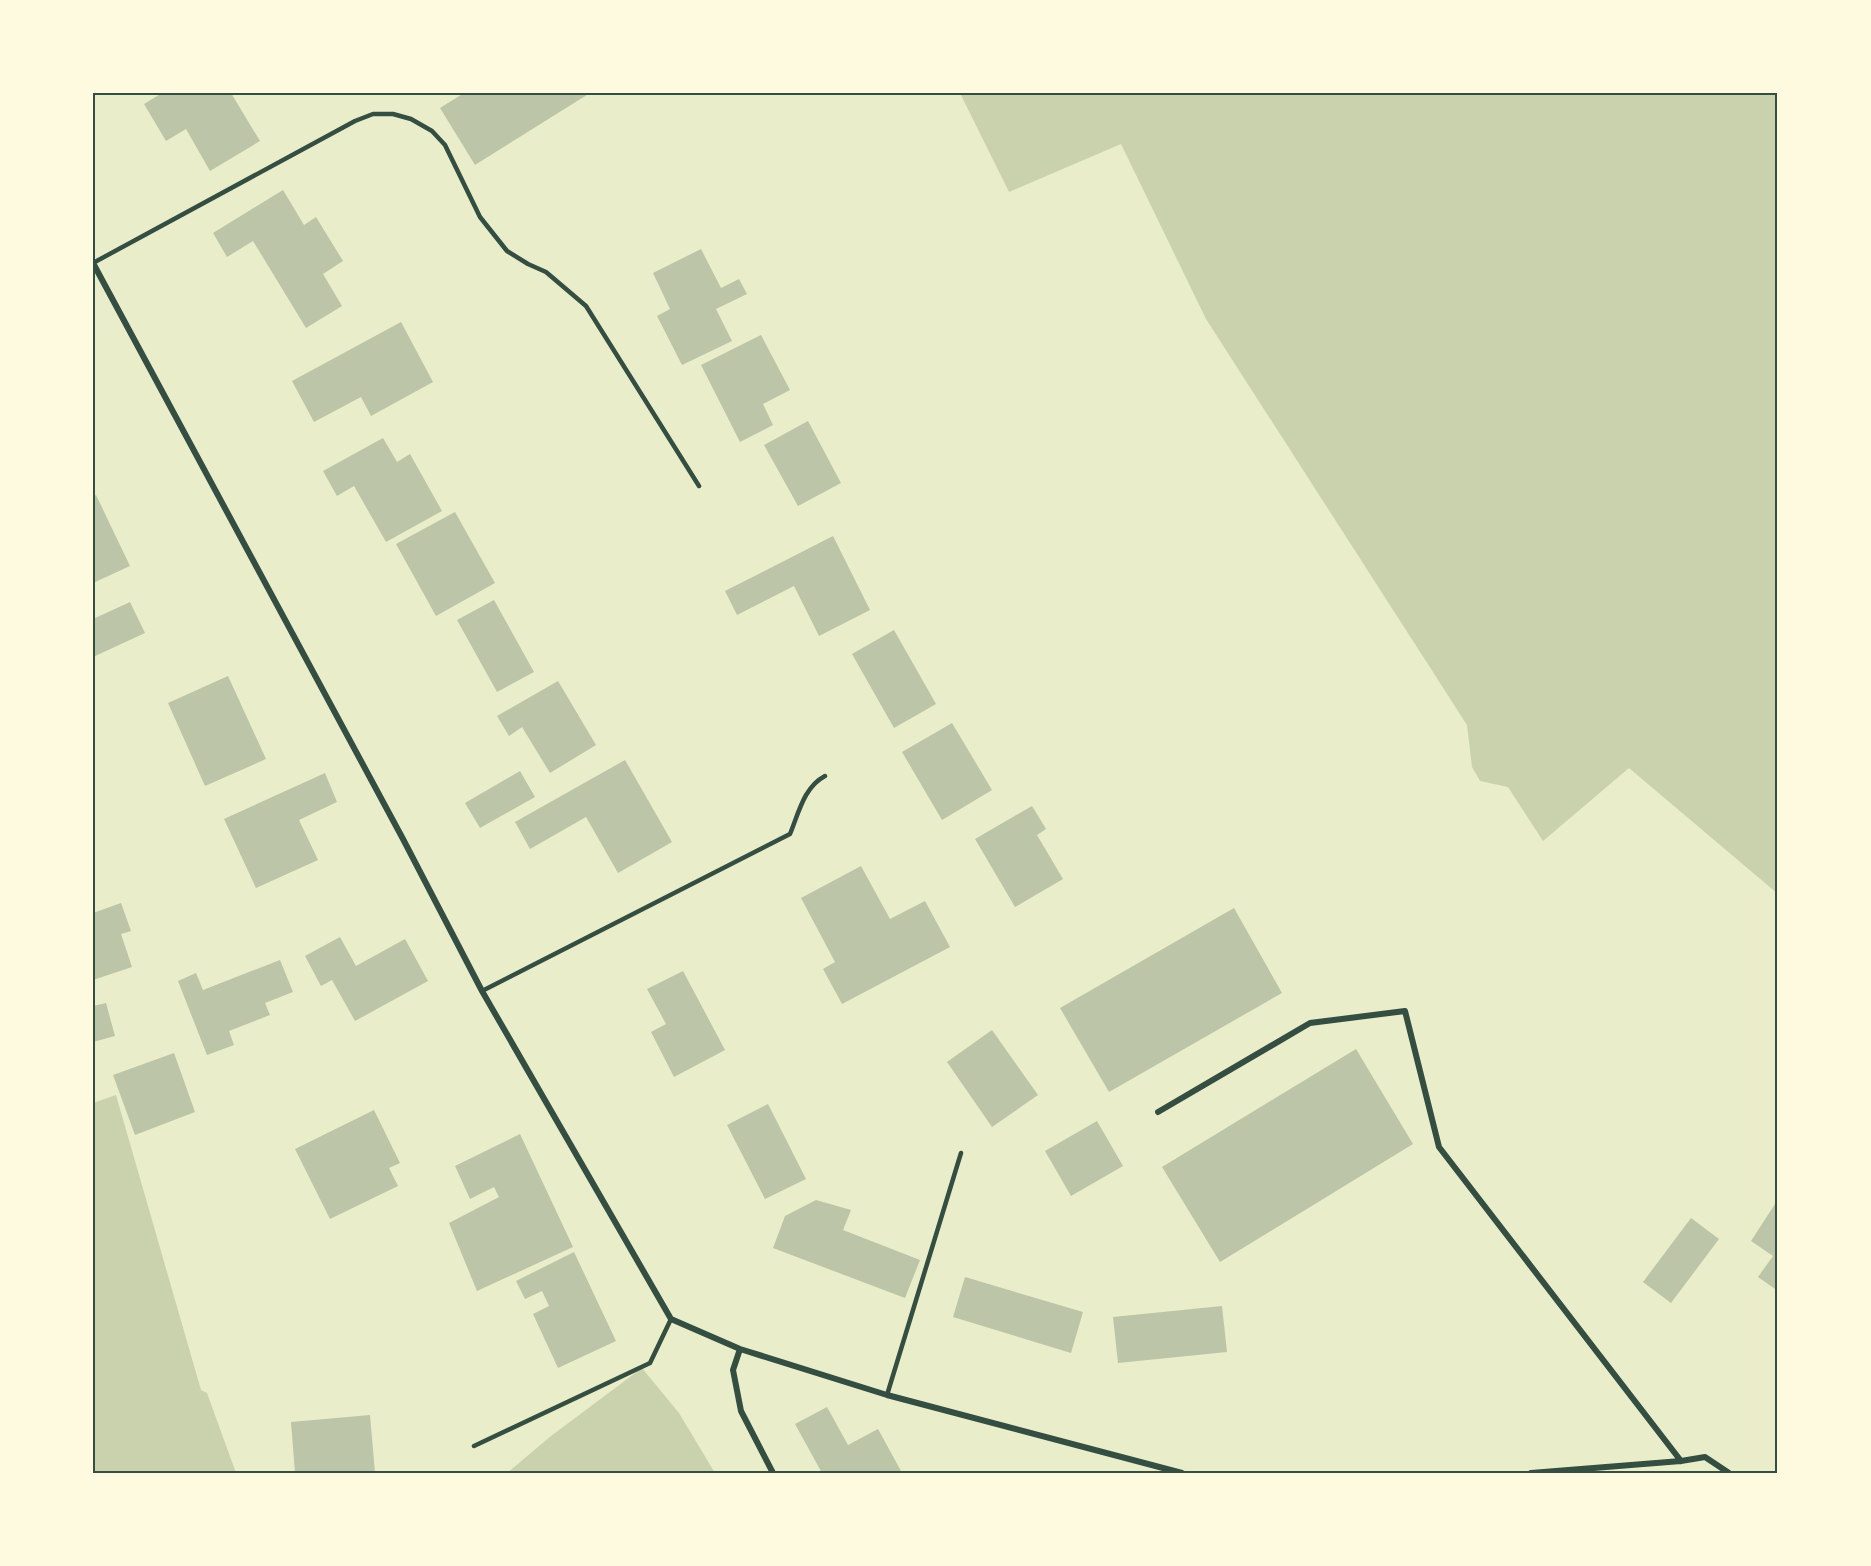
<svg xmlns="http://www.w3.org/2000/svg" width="1871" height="1566" font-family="'PT Serif',serif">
<rect width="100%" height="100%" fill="#e9edc9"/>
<path fill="#cad2ad" d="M960,93H1778V894L1629,768L1543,841L1508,787L1480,781L1472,767L1467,725L1206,319L1121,144L1009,192Z
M116,1095L201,1390L207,1393L236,1473H93V1103Z
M642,1368L679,1413L715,1473H507L551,1436Z"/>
<path fill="#bcc5a7" d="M162,93H231L260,141L210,171L186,129L166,141L144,104Z
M464,93H590L475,165L440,108Z
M283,190L304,225L316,217L343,261L323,274L342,306L306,328L253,241L227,257L213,233Z
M701,249L721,288L739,279L747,294L716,309L732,341L682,365L657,316L670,309L653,273Z
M401,322L433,382L371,416L361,397L314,422L292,381Z
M761,335L790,390L763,404L773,425L740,442L701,365Z
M808,421L841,483L798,506L764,445Z
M383,438L397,462L410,454L442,511L386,542L354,486L337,496L323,471Z
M96,495L130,566L93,583V497Z
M455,512L495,583L436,616L396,544Z
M833,536L870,610L819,636L794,586L737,615L725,591Z
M494,600L534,672L497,692L457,620Z
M130,602L145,633L93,657V619Z
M894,630L936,704L894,728L852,654Z
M228,676L266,759L205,786L168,703Z
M558,681L596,745L550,773L522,727L509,736L497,716Z
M952,723L992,790L942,820L902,752Z
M625,760L672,842L618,873L586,817L530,849L515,822Z
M520,771L535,797L480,828L465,803Z
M325,773L337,802L299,820L318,860L256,888L224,819Z
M1032,806L1046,829L1037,835L1063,879L1015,907L975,839Z
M861,866L890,919L925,901L950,947L842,1004L823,969L835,962L801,898Z
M121,903L131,931L121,934L132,967L93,980V913Z
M1234,908L1282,993L1109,1092L1060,1008Z
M340,937L356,966L405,939L428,981L355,1021L332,980L321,986L305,956Z
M280,960L293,992L265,1003L270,1015L229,1031L234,1045L207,1055L178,981L196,973L203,990Z
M683,971L725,1050L674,1077L651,1032L666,1024L647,989Z
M106,1003L115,1036L93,1042V1006Z
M992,1030L1038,1095L992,1127L947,1062Z
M1356,1049L1413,1144L1220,1262L1162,1167Z
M174,1053L195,1112L135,1135L113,1075Z
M768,1104L806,1179L765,1199L727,1125Z
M374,1110L400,1163L389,1168L398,1186L330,1219L295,1149Z
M1097,1121L1123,1166L1071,1196L1045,1151Z
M520,1134L573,1247L477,1291L449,1223L499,1197L494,1187L470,1199L455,1166Z
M816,1200L851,1210L843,1230L920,1260L905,1298L773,1248L785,1216Z
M1775,1204L1778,1206V1291L1758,1277L1773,1256L1751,1241Z
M1691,1218L1719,1239L1671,1303L1643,1282Z
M574,1252L616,1341L558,1368L533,1314L549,1306L542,1291L525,1299L516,1281Z
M965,1277L1083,1312L1071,1353L953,1317Z
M1222,1306L1227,1352L1118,1363L1113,1317Z
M827,1407L848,1445L878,1429L901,1471L822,1473L795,1424Z
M370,1415L375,1473H295L291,1422Z"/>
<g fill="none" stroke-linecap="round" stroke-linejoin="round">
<path stroke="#344e41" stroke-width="4.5" d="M93,263L355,121L373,114H393L411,119L432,131L445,145L480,217L507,251L528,264L546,272L586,306L699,486
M482,991L790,834C799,812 804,787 825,776
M887,1395L961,1153
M474,1446L650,1363L671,1319"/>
<path stroke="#344e41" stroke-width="6" d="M93,263L403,839L482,991L671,1319L740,1349L887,1395L1182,1473
M1158,1112L1310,1023L1405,1011L1439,1147L1681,1461
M740,1349L733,1370L741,1411L773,1473
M1531,1473L1681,1461L1705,1457L1729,1473"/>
</g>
<rect width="1871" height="1566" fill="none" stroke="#fefae0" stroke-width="189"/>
<rect x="94" y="94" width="1682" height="1378" fill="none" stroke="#344e41" stroke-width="2"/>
</svg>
